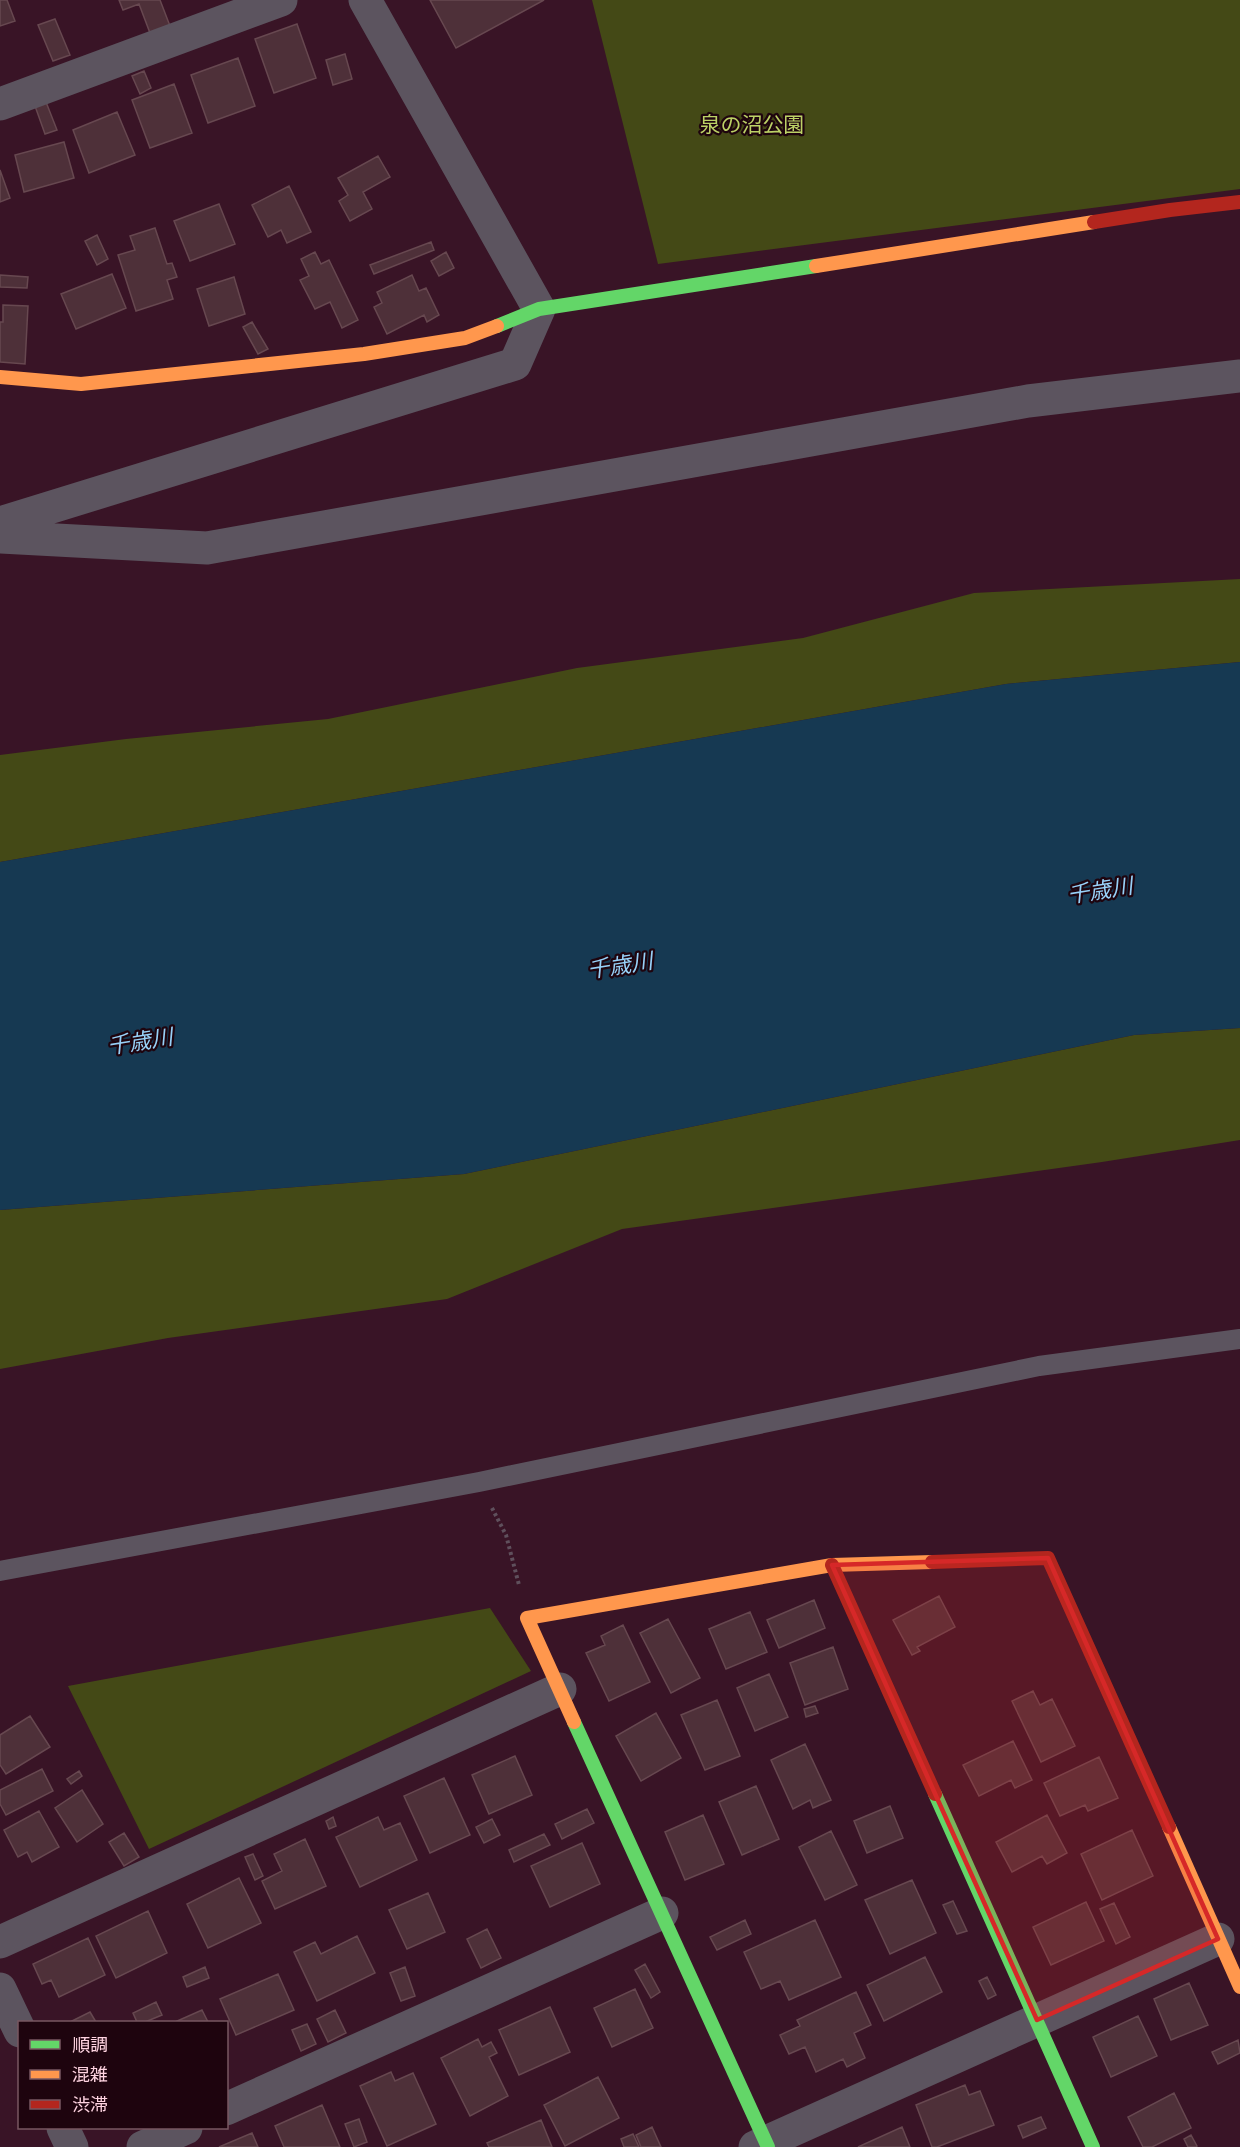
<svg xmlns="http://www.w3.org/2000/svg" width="1240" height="2147" font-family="'Source Sans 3','Noto Sans JP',sans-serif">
<rect width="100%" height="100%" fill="#391426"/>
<path fill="#444916" d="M592,0H1240V189L658,264Z
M1240,579V662L1006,684L0,862V755L126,739L328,719L577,668L803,638L974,593Z
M1240,1028V1140L1102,1162L622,1229L447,1299L168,1338L0,1369V1210L464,1174L1134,1035Z
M490,1608L531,1671L149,1849L68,1686Z"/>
<path fill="#163952" d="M1240,662V1028L1134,1035L464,1174L0,1210V862L1006,684Z"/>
<path fill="#4e3039" stroke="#674850" stroke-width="1.5" d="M0,0H7L15,21L0,26Z
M119,0H160L170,26L150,33L139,4L123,10Z
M430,0H544L456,48Z
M55,19L70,55L53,61L38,25Z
M297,24L316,78L274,93L255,39Z
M345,54L352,79L333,85L326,60Z
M238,58L255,106L208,123L191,75Z
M144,71L151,88L140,94L132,76Z
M174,84L192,133L150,148L132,100Z
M46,102L57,130L45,134L35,106Z
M117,112L135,155L89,173L73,130Z
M64,142L74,178L24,192L15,155Z
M378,156L390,177L363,192L372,209L350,221L339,201L348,195L338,178Z
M0,170L10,198L0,202Z
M289,186L311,232L287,243L281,230L268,237L252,205Z
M219,204L235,244L190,261L174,221Z
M155,228L167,264L172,263L177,277L167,280L173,299L136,311L118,255L135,250L130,236Z
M97,235L108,259L97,265L85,241Z
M431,242L434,250L374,274L370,265Z
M315,252L321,264L329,260L358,320L342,328L330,302L315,309L300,280L309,276L301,259Z
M446,252L454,268L439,276L431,261Z
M112,274L126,308L76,329L61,294Z
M0,275L28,277L27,288L0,287Z
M412,275L419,291L426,288L439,315L427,322L424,315L387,334L374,307L382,303L377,292Z
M234,277L245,314L209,326L197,289Z
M3,305L28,306L25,364L0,362V322H3Z
M252,322L268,349L258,354L243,327Z
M939,1596L955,1627L917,1647L920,1651L912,1655L893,1620Z
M814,1600L825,1628L779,1648L767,1620Z
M750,1612L767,1652L726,1669L709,1629Z
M668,1619L700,1678L671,1693L640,1633Z
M623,1625L650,1682L609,1701L586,1653L605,1645L601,1636Z
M833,1647L848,1689L805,1705L790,1663Z
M769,1674L788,1717L755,1731L737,1688Z
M1033,1691L1040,1705L1052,1699L1075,1746L1041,1762L1012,1701Z
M717,1700L740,1756L705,1770L681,1715Z
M815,1706L818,1713L806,1717L804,1709Z
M656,1713L681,1758L641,1781L616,1736Z
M30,1716L50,1747L6,1774L0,1765V1735Z
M1013,1741L1032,1780L1015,1788L1011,1780L979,1796L963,1765Z
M805,1744L831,1800L813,1808L810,1800L793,1809L771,1760Z
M515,1756L532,1795L489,1814L472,1775Z
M1099,1757L1118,1798L1088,1811L1085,1805L1060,1816L1044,1783Z
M42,1769L53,1791L6,1815L0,1804V1790Z
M79,1771L82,1776L71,1784L67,1779Z
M444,1778L470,1835L430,1853L404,1796Z
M756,1786L779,1839L742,1855L719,1802Z
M82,1790L103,1824L77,1842L55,1808Z
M890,1806L903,1838L867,1853L854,1821Z
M587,1809L594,1823L562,1839L555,1824Z
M39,1811L59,1847L32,1862L27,1852L18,1857L4,1830Z
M703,1815L724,1864L685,1880L665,1832Z
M1047,1815L1067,1853L1047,1864L1042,1856L1012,1872L996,1842Z
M333,1817L336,1826L329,1829L326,1821Z
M378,1817L384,1830L400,1823L417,1860L360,1887L336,1837Z
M492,1819L500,1835L484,1843L476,1827Z
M1132,1830L1153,1876L1102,1900L1081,1854Z
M831,1831L857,1885L825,1900L799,1847Z
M124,1833L139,1857L124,1866L109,1842Z
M544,1834L550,1845L514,1862L509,1850Z
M305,1839L326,1886L275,1909L262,1881L282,1871L274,1854Z
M582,1843L600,1884L550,1907L531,1866Z
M253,1854L263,1876L255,1880L245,1857Z
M239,1878L261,1923L208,1948L187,1904Z
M912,1880L936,1933L890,1954L865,1900Z
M428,1893L445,1932L407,1949L389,1910Z
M953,1901L967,1931L957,1934L943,1905Z
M1086,1902L1104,1941L1051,1965L1033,1927Z
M1114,1903L1130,1937L1116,1944L1100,1909Z
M148,1911L167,1953L116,1978L96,1936Z
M745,1920L751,1934L717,1950L710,1937Z
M815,1920L841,1977L789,2000L780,1981L761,1989L744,1952Z
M487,1929L501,1958L481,1968L467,1939Z
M357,1936L375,1973L317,2001L294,1952L315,1942L321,1954Z
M88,1938L105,1975L59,1997L51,1980L42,1984L33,1964Z
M925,1957L942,1992L884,2021L867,1985Z
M645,1964L660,1992L651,1998L635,1970Z
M205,1967L209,1978L187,1987L183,1977Z
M405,1967L415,1996L401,2001L390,1973Z
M278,1974L294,2010L236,2035L220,1999Z
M987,1977L996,1995L988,1999L979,1981Z
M1189,1983L1208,2025L1171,2040L1154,1999Z
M635,1989L653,2028L612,2047L594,2008Z
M856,1992L871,2025L854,2033L865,2058L847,2067L843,2059L816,2072L805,2047L789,2054L780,2035L800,2026L797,2020Z
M156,2002L162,2015L145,2022H137L133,2013Z
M550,2007L570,2052L519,2075L499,2030Z
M202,2010L208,2022H175Z
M335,2010L346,2033L328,2042L317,2019Z
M90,2012L96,2022H70Z
M1138,2016L1157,2056L1111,2077L1093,2037Z
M307,2024L316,2044L301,2051L292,2030Z
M478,2039L482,2047L491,2042L497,2053L489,2057L508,2096L470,2116L441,2058Z
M1238,2040L1240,2053L1218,2064L1212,2052Z
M391,2072L395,2081L413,2073L436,2124L387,2146L360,2086Z
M598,2077L619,2118L565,2146L544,2105Z
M965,2085L969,2095L980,2091L994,2125L937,2147H932L916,2105Z
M1174,2093L1191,2128L1152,2147H1143L1128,2117Z
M322,2105L340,2147H284L275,2126Z
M1041,2117L1046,2128L1023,2138L1018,2126Z
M359,2119L367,2142L354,2147L345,2124Z
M541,2120L552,2147H489L487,2143Z
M652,2127L661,2147H641L636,2135Z
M902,2127L910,2147H858Z
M252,2133L258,2147H219Z
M633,2134L639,2147H624L621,2139Z
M1191,2135L1197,2146L1196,2147H1188L1184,2139Z"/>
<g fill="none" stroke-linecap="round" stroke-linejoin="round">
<path stroke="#5f505c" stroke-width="4" stroke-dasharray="3 3" stroke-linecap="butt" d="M492,1508L506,1535L519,1585"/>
<path stroke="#5c545f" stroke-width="20" d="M0,1571L479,1482L1039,1366L1240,1339"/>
<path stroke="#5c545f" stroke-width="33" d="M0,104L281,0
M0,523L515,364L539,309L365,0
M0,537L207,548L1028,401L1240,376
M0,1942L560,1689
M0,1989L20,2031
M226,2109L662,1913
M63,2128L72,2147
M143,2147L186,2128
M755,2147L1218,1939"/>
<path stroke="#63d668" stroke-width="14" d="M497,326L539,309L816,266
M574,1722L768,2147
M935,1794L1093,2147"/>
<path stroke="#ff974d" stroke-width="14" d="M816,266L1094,222
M0,377L81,384L364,354L465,338L497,326
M574,1722L527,1618L832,1565L932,1562
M1169,1827L1240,1987"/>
<path stroke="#b3261e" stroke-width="14" d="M1094,222L1170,210L1240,202
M932,1562L1048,1558L1169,1827
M832,1565L935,1794"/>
</g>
<path fill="#d62828" fill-opacity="0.2" stroke="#d62828" stroke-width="4.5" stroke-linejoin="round" d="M1048,1558L1218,1939L1037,2020L832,1565Z"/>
<g text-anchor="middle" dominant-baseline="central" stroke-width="4.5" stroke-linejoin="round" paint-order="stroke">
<g font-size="21" fill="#bcd166" stroke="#1e040e">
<text x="752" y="125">泉の沼公園</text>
</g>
<g font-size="22" font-style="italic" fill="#97d1f8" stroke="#1e040e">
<text transform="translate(1100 891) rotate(-9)">千歳川</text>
<text transform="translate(620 966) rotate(-9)">千歳川</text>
<text transform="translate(140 1042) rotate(-9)">千歳川</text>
</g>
</g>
<rect x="18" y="2021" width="210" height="108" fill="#1e040e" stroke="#785762" stroke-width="1.5"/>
<rect x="30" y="2040" width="30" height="9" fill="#63d668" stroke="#785762" stroke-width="1.5"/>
<text x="72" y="2051" font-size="18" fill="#ffd4e1">順調</text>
<rect x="30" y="2070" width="30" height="9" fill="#ff974d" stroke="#785762" stroke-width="1.5"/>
<text x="72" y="2081" font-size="18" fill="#ffd4e1">混雑</text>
<rect x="30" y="2100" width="30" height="9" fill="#b3261e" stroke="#785762" stroke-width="1.5"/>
<text x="72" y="2111" font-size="18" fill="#ffd4e1">渋滞</text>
</svg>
